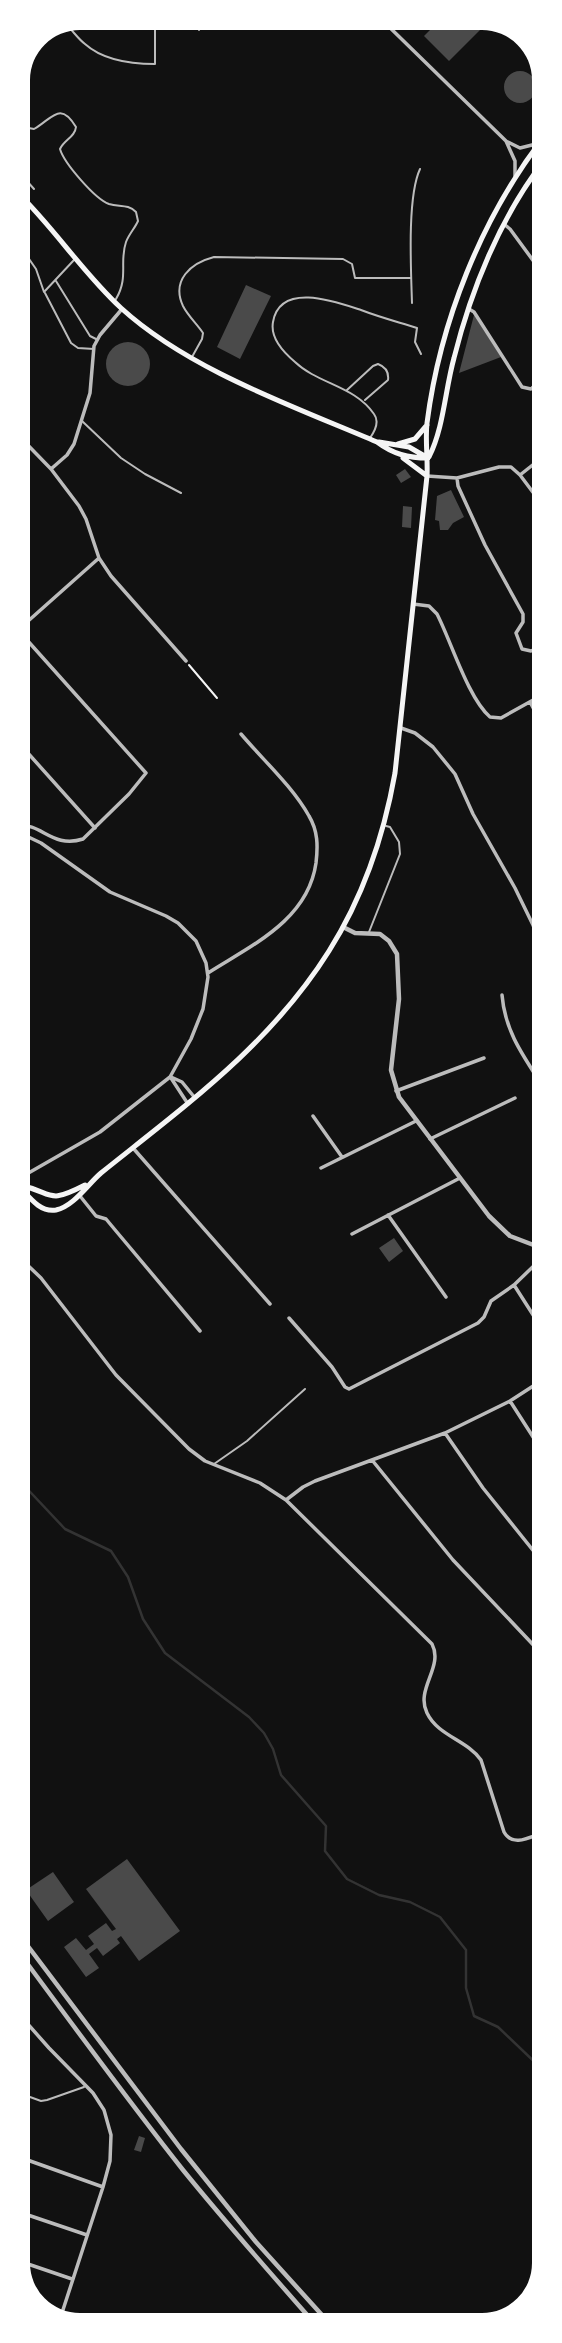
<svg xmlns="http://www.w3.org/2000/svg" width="562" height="2343" font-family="'Alegreya Sans',sans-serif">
<rect width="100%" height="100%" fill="#111"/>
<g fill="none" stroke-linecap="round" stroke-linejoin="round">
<path stroke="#333" stroke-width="2.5" d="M18,1479L65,1529L111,1551L128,1577L143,1619L165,1653L249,1717L264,1733L273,1749L281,1775L326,1826L325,1851L347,1879L379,1895L410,1902L440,1917L466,1950V1988L474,2016L498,2027L544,2071"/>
</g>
<path fill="#4a4a4a" d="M442,18H490L491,19L449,61L424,36Z
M504 87a16 16 0 1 1 32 0a16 16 0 1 1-32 0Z
M246,285L271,296L240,359L217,347Z
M474,315L501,357L459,373Z
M106 364a22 22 0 1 1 44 0a22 22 0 1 1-44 0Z
M405,469L411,477L401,483L396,475Z
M451,490L464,517L453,523L448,530H440L439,521L435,520L437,496Z
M403,506L412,507L411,528L402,527Z
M394,1238L403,1251L389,1262L379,1248Z
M127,1859L180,1931L139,1961L121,1936L117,1939L120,1943L103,1956L97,1948L89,1954L99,1968L86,1977L64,1947L76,1938L86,1950L94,1944L88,1936L106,1923L112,1931L116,1929L86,1889Z
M53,1872L74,1902L48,1921L26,1890Z
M139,2136L145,2138L141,2152L134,2150Z"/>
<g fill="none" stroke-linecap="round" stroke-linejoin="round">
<path stroke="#f5f5f5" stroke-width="2" d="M189,665L217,698"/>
<path stroke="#bcbcbc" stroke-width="2" d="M198,18L199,30
M65,24C72,29 77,38 85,44C104,61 131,64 155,64V18
M18,126L34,129C52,119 60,100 76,127C75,137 64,140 60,149C64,163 95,199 109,204C120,207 128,204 136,212L138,221C135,228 129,234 126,242C119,262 129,277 116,299
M18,171L34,189
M18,243L36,269L44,292L74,260
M56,281L90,336L96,339
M45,293L71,343L78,348L94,349
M412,303C411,269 407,197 420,169
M192,357L202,339L203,333C197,324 188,316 183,306C171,280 191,263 214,257L343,259L352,264L355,278H411
M347,390L373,366L378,364C386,367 389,372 388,380L365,400
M82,421L121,458L145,474L181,493
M370,438C375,431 380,422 374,414C355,386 318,384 295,362C283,352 270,338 273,322C280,281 337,302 361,310C379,317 398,322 417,328L415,342L421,354
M369,932L400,854L399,842L390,827L386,826
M214,1464L247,1441L305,1389
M19,2093L41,2101L47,2100L84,2087"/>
<path stroke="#bcbcbc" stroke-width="3.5" d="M380,18L506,141L515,161V176
M508,142L520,148L536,144
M534,175L543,181
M505,225L510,229L543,274
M469,309L474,312L522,387L531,389L544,377
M18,435L51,469L79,506L86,519L99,558L111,576L186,661
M51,469L67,455L74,444L90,393L94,346L100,335L122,309
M520,475L544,456
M427,476L457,478L499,467H511L520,475L544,507
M457,478L458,486L485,545L523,614V622L516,633L522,649L531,651L544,645
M413,604L429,606L437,614C451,641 468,698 490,717L501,718L544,694
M18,630L146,773L129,794L83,839C52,849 41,822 18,826
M18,630L99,558
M530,702L544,728
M401,728L415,733L433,747L455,774L473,814L515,888L533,925L544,956
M18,742L95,828
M18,832L41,843L110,892L166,916L178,923L196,941L206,963L208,977L203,1009L191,1039L170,1077L100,1132L18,1179
M208,973C252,945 308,920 316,863C318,846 318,831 309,816C292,786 264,761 241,734
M502,995C505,1032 524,1057 544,1088
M171,1077L182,1082L195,1098
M171,1078L188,1104
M396,1091L484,1058
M313,1116L342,1157
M430,1139L515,1098
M133,1148L270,1304
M321,1168L416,1121
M80,1196L96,1216L106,1219L116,1231L200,1331
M388,1215L446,1297
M352,1234L460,1178
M18,1256L41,1278L116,1375L189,1449L205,1461L260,1483L286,1500L432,1644C444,1667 415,1689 427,1713C438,1736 467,1740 481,1760L504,1832C513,1848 530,1837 544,1832
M514,1285L544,1332
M289,1318L332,1367L345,1387L349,1389L478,1323L484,1317L491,1301L514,1285L544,1256
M510,1401L544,1454
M445,1433L483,1488L544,1564
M372,1460L453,1560L540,1652
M286,1500L303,1487L315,1481L445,1433L510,1401L544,1379
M18,2013L49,2048L93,2093L104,2110L111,2135L110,2161L103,2187L60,2319
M19,2157L103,2187
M19,2212L87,2235
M19,2261L72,2279"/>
<path stroke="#bcbcbc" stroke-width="4.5" d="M343,927L355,933L380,934L389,941L397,954L399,999L391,1070L399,1097L489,1216L510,1236L544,1249
M18,1933L181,2149L256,2242L331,2325
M18,1951C73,2025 126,2098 183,2170C226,2223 271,2274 316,2325"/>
<path stroke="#f5f5f5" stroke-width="5" d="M18,193C55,229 83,273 121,308C189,370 293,406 377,442C393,454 408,458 428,458
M379,442L409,447L428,458
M398,444L415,439L427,425
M429,457C444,427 445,390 454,358C471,290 500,218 543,162
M403,458L427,476
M18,1185C28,1195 39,1213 56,1210C74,1206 88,1184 101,1173C186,1105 270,1045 329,951C363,897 384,835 395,773L427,476C428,459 425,440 427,423C440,322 481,219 543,138
M20,1185C55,1193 46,1205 85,1185"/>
</g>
<path d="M0 0H562V2343H0ZM80 30H482A50 50 0 0 1 532 80V2263A50 50 0 0 1 482 2313H80A50 50 0 0 1 30 2263V80A50 50 0 0 1 80 30Z" fill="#fff" fill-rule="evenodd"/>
</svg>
